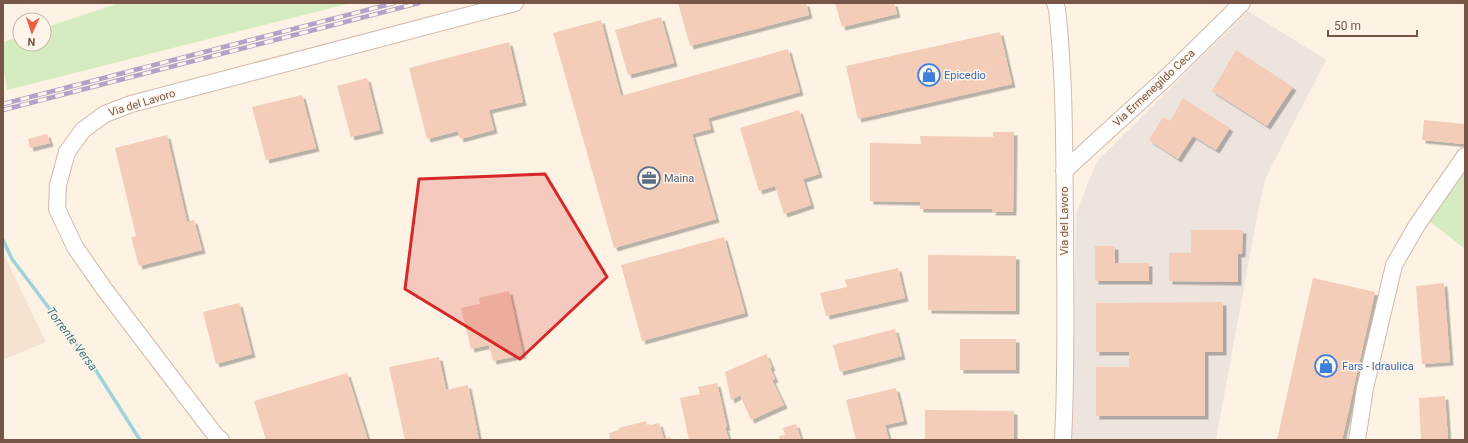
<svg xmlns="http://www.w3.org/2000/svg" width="1468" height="443" font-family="Roboto,sans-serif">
<defs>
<filter id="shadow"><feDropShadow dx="3.5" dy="3.5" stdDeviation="0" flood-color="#0004"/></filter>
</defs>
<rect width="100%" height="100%" fill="#fdf2e3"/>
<path fill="#f5e3d1" d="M3,253L46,342L3,360Z"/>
<path fill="#ede4de" d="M1248,11L1326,60L1266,177L1257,216L1216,440H1071L1076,213L1097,161Z"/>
<path fill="#d5ecc1" d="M119,3H351L7,90L3,65V42L20,37V44H44V28Z
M1465,169V249L1428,220Z"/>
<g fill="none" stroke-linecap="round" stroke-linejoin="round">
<path stroke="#9cd4da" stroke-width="3.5" d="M3,240L12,259L95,369L140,440"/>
</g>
<path fill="#f4cdb9" filter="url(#shadow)" d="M678,3H806L809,15L690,46Z
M835,3H894L897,14L842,27Z
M661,17L674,63L628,75L615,30Z
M601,20L621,96L788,49L800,92L708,118L711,129L692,134L716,219L614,248L553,33Z
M1000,32L1012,84L858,119L846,66Z
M509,42L523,102L489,110L494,130L460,139L458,131L427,139L409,68Z
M1236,50L1293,87L1267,126L1212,91Z
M367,78L380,130L351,137L337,86Z
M302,95L316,148L266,160L252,107Z
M1183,98L1230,128L1216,150L1193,136L1178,159L1149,140L1163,117L1170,121Z
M799,110L819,174L803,179L811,205L784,214L775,186L759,191L740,128Z
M1424,120L1465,124V144L1422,140Z
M993,132H1014L1013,212H992L993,209H920V202L870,201V143L921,144L920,136L993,137Z
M47,134L50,143L30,148L28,139Z
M167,135L187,222L194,220L202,250L139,266L131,237L136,236L115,148Z
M1191,230H1243L1242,254H1238V282L1169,281V253H1191Z
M724,237L745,313L642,341L621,265Z
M1095,246H1115V263H1149V281H1095Z
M928,255L1016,256V311L928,310Z
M898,268L905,298L826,316L820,293L847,287L845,280Z
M1313,278L1375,292L1342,440H1277Z
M1444,283L1450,362L1422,364L1416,286Z
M509,291L523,355L493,361L489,345L471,349L461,308L480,304L479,298Z
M1223,302V352H1205V416H1096V367H1129V352H1096V303Z
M239,303L252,354L216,364L203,312Z
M895,329L902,356L840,372L833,345Z
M960,339H1016V370H960Z
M766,354L772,367L770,368L775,379L772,380L784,405L751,420L740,395L731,400L725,372Z
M439,357L446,390L468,385L479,440H414V438L405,440L389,367Z
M347,373L368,440H266L254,401Z
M717,383L727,427H725L729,440H689L680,398L700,394L698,387Z
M896,388L904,421L885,425L889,440H856L846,400Z
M1445,396L1448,440H1421L1419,398Z
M925,410L1014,411V440H925Z
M646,421L647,426L659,423L664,439L670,437L671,440H610L609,433L619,430V428Z
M796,424L801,440H780L779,436L785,435L783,428Z"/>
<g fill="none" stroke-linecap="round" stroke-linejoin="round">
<g stroke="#d1baac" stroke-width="18">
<path id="minor" d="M1055,3L1057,9C1065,79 1064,150 1065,221C1065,294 1067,367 1063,440
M1064,171L1168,76L1242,3
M221,440L216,436L105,290L75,247L57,209L58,185L67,152L83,130L105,114L131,104L515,3
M1357,440L1365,388L1394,265L1417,225L1465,156"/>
</g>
<use href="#minor" stroke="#fff" stroke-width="16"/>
<g stroke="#b4a1c8" stroke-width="4.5">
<path id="rail" d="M3,104L394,3
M3,110L419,3"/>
</g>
<use href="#rail" stroke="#fff6eb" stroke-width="3" stroke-dasharray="9" stroke-linecap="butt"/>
</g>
<path fill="#d62828" fill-opacity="0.2" stroke="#d62828" stroke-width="3" stroke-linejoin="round" d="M545,174L607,277L520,359L405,289L419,179Z"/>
<defs>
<g id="shop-ring" transform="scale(1.15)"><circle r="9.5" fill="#fff6eb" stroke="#3f7fe0" stroke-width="1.5"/><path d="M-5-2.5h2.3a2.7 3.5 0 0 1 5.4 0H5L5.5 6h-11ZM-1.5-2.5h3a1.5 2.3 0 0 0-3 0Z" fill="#3f7fe0"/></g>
<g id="office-ring" transform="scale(1.15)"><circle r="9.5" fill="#fff6eb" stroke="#5c6f8a" stroke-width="1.5"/><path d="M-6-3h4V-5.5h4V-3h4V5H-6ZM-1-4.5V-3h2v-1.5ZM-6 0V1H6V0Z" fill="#5c6f8a"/></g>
</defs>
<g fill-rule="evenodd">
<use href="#shop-ring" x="929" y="75"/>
<use href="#office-ring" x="649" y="178"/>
<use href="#shop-ring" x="1326" y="366"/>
</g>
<g text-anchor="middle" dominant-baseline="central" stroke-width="3" stroke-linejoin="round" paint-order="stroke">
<g font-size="11" fill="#366cbe" stroke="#fff6eb" text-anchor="start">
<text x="944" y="75">Epicedio</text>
<text x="1342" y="366">Fars - Idraulica</text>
</g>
<g font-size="11" fill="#775648" stroke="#fff6eb">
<text transform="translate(1154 88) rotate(-43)">Via Ermenegildo Ceca</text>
<text transform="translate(142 103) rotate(-17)">Via del Lavoro</text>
<text transform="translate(1064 221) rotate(-90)">Via del Lavoro</text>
</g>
<g font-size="11" fill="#4e5e75" stroke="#fff6eb" text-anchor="start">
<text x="664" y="178">Maina</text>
</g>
<g font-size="12" font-style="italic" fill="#3a767e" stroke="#fff6eb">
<text transform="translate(72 339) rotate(53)">Torrente Versa</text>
</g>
</g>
<rect width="1468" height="443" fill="none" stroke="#775648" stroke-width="8"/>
<g transform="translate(32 32) rotate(183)"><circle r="19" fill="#fff6eb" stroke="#c9b6aa"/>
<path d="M0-3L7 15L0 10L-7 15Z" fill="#ee5e42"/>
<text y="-6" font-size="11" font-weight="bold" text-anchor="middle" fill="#775648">N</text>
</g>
<path d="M1328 30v6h89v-6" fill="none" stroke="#775648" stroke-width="2"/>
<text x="1334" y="30" font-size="12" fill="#775648" stroke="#fff6eb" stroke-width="3" paint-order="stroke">50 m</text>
</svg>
